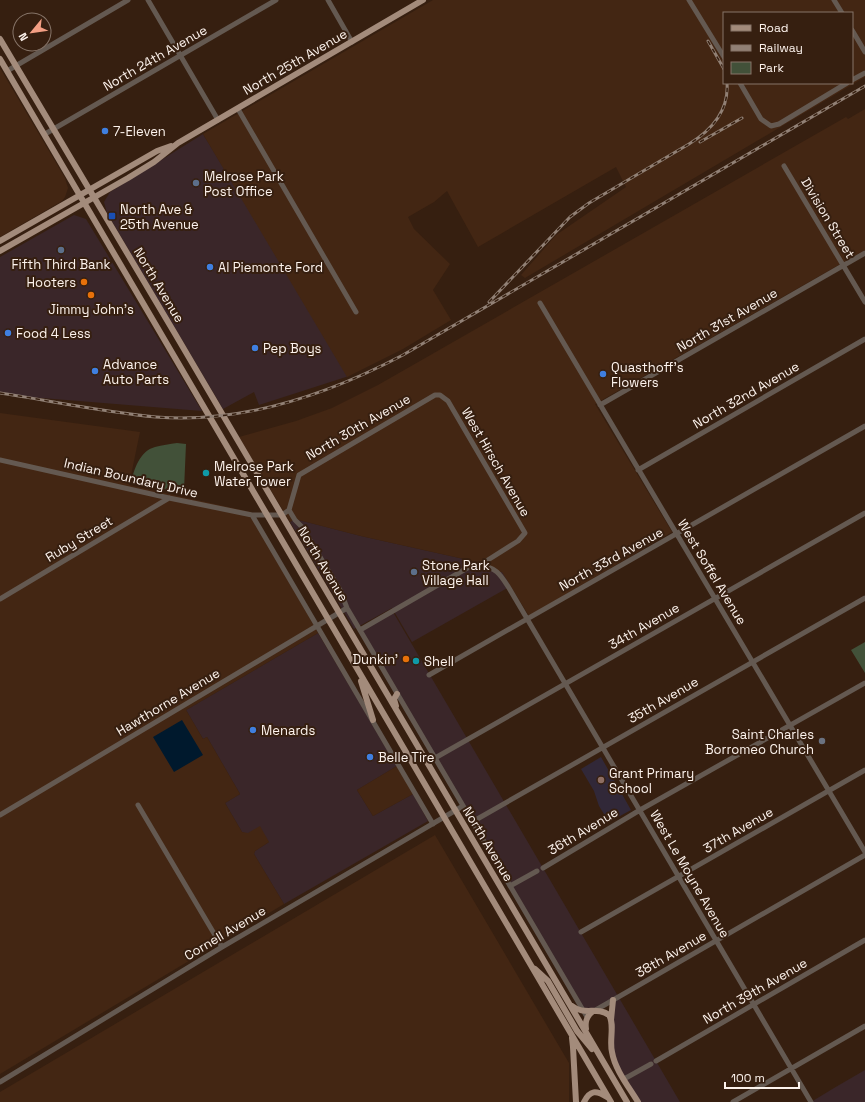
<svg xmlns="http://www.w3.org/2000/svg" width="865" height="1102" font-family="'Space Grotesk',sans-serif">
<rect width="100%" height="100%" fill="#361f10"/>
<path fill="#3a2629" d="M203,134L349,376L259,405L254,392L223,409L107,213L104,202L110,192Z
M74,215L86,219L202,411L17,396L0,392V257Z
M295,519L361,536L464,559L468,566L503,572L511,586L412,642L392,608L354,629L290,522Z
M393,612L543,868L680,1102H638L614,1059L613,1000L592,1012H584L360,630Z
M318,633L397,766L357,790L373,816L413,794L428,821L284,904L254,854L255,851L269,842L242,832L225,803L240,794L207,737L203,739L186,710Z
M865,1070V1102H811L834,1088Z"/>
<path fill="#432613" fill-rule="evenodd" d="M433,0H865V77L525,278L521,275L556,235L626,187L616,167L478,247L447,191L434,202L408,217L414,229L450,264L433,290L451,320L403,349L347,377L203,134ZM724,13H852V83H724Z
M0,68L65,178L68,188L65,197L62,201L0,237Z
M865,109V250L595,404L672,532L529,616L502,572L468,566L464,559L361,536L295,519L290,522L239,437L296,421L332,408L378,385L846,117L848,119Z
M0,413L140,432L129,485L251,512L318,633L186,710L203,739L207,737L240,794L225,803L242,832L248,833L260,826L269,842L255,851L254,854L284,904L0,1074Z
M397,766L413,794L373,816L357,790Z
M435,835L569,1063V1102H0V1092Z"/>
<path fill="#312838" d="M601,757L631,810L609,822L599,806L594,791L581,769Z"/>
<path fill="#425139" d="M177,443L186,444L184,490L180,492L131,483C134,469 140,451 155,447C162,445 170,444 177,443Z
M865,642V673L851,650Z"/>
<path fill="#00192d" d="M182,720L203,755L174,772L153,737Z"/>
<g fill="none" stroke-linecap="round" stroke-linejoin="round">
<path stroke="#645951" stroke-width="5" d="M148,0L218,120
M328,0L352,42
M689,0L724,57
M834,0L842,13
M852,30L865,52
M7,71L128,0
M852,80L865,73
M740,83L761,119L771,126L779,124L847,83
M238,109L356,312
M45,134L276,0
M784,166L865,302
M540,303L865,852
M600,405L865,253
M0,460L169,498L252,515H282L289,510L299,475L435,395H440L448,401L525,533L518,541L480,565L469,567L360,630
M638,470L865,339
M289,510L295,520L302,527L340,590L347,608L587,1017
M252,515L433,824
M480,565C497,568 500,574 509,588L811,1102
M0,599L169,498
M429,675L865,426
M435,758L865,513
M138,805L222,947
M0,815L347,608
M472,822L865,598
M543,868L640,810L865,683
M510,886L537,871
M581,932L865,770
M594,1011L865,855
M656,1061L865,940
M624,1079L651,1064
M0,1082L222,947L463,806
M733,1102L865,1026"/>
<path stroke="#a38b7b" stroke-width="6" d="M0,39L174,332L627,1102
M0,59L611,1102
M0,241L157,151L171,146
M0,251L128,178L154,162L178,143L423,0
M367,660L378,662
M361,681L373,720
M396,706L394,699L397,694
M535,969L548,981L577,1031L592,1049
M572,1006C584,1016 597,1006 609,1015C615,1025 609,1040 612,1052C615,1070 629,1087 638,1102
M611,1020L613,1000
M586,1029C585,1022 586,1017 592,1012
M572,1038L573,1047L576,1102
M584,1102C590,1090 596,1090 607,1097"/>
<g stroke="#918075" stroke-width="3">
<path id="rail" d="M708,41L724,69
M700,142L742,118
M489,302L570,217L589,203L689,144C712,130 729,111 727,83
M0,393C52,401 104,412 156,417C243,424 327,395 403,355L865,86"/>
</g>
<use href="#rail" stroke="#361f10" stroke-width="1.5" stroke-dasharray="4.5" stroke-linecap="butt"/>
</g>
<g fill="#3f7fe0" stroke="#361f10" stroke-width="1.5">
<circle cx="105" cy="131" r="4"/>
<circle cx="210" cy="267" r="4"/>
<circle cx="8" cy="333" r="4"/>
<circle cx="255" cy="348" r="4"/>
<circle cx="95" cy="371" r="4"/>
<circle cx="603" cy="374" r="4"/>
<circle cx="253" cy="730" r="4"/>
<circle cx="370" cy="757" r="4"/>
</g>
<g fill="#5c6f8a" stroke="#361f10" stroke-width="1.5">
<circle cx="196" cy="183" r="4"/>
<circle cx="61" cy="250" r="4"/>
<circle cx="414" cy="572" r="4"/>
</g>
<rect fill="#1a4fb4" stroke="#361f10" stroke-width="1.5" x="108" y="212" width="8" height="8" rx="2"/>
<g fill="#e8710a" stroke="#361f10" stroke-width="1.5">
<circle cx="84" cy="282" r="4"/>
<circle cx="91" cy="295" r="4"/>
<circle cx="406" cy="659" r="4"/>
</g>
<g fill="#0f9aa8" stroke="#361f10" stroke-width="1.5">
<circle cx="206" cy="473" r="4"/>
<circle cx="416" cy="661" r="4"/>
</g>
<circle fill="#6b7280" stroke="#361f10" stroke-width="1.5" cx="822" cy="741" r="4"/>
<circle fill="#8d6e63" stroke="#361f10" stroke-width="1.5" cx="601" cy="780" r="4"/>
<g text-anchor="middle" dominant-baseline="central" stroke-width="4" stroke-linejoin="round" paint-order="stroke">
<g font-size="13" fill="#fdf3ed" stroke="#361f10">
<text transform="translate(155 58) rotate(-30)">North 24th Avenue</text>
<text transform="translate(295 62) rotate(-30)">North 25th Avenue</text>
<text transform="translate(828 218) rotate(59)">Division Street</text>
<text transform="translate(159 285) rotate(59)">North Avenue</text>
<text transform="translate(727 320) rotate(-30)">North 31st Avenue</text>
<text transform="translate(746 395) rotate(-30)">North 32nd Avenue</text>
<text transform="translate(358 427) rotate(-30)">North 30th Avenue</text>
<text transform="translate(496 462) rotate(60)">West Hirsch Avenue</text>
<text transform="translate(131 478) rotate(13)">Indian Boundary Drive</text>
<text transform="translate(79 539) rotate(-31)">Ruby Street</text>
<text transform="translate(611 559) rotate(-29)">North 33rd Avenue</text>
<text transform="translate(323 564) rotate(59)">North Avenue</text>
<text transform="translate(712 572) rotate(59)">West Soffel Avenue</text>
<text transform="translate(644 626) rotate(-30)">34th Avenue</text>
<text transform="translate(663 700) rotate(-30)">35th Avenue</text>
<text transform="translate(168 702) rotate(-31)">Hawthorne Avenue</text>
<text transform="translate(738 830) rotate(-30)">37th Avenue</text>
<text transform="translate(583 831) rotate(-31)">36th Avenue</text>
<text transform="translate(488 844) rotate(59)">North Avenue</text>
<text transform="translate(690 874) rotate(60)">West Le Moyne Avenue</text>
<text transform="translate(225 933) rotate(-31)">Cornell Avenue</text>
<text transform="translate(671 954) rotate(-30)">38th Avenue</text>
<text transform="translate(755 991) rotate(-30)">North 39th Avenue</text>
</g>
<g font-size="13" fill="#fdf3ed" stroke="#361f10" text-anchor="start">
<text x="113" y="131">7-Eleven</text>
<text x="204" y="176">Melrose Park<tspan x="204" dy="15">Post Office</tspan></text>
<text x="120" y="209">North Ave &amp;<tspan x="120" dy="15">25th Avenue</tspan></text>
<text x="61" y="264" text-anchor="middle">Fifth Third Bank</text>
<text x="218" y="267">Al Piemonte Ford</text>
<text x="76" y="282" text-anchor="end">Hooters</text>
<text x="91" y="309" text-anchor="middle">Jimmy John's</text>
<text x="16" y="333">Food 4 Less</text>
<text x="263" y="348">Pep Boys</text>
<text x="103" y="364">Advance<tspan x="103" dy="15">Auto Parts</tspan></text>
<text x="611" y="367">Quasthoff's<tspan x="611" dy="15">Flowers</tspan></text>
<text x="214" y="466">Melrose Park<tspan x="214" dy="15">Water Tower</tspan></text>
<text x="422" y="565">Stone Park<tspan x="422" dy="15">Village Hall</tspan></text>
<text x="398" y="659" text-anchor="end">Dunkin'</text>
<text x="424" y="661">Shell</text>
<text x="261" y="730">Menards</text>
<text x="814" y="734" text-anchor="end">Saint Charles<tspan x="814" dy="15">Borromeo Church</tspan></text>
<text x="378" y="757">Belle Tire</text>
<text x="609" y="773">Grant Primary<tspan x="609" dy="15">School</tspan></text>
</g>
</g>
<rect x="723" y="12" width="130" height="72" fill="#361f10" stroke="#867468"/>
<rect x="731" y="25" width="20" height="6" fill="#a38b7b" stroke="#867468"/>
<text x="759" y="32" font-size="12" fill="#fdf3ed">Road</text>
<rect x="731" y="45" width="20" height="6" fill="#918075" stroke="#867468"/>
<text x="759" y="52" font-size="12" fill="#fdf3ed">Railway</text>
<rect x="731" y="62" width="20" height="12" fill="#425139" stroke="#867468"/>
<text x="759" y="72" font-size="12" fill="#fdf3ed">Park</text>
<g transform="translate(32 32) rotate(241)"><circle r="19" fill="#361f10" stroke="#867468"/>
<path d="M0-3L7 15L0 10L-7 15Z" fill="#f39f84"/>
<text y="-6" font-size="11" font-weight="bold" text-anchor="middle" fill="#fdf3ed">N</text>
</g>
<path d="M725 1082v6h74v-6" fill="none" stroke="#fdf3ed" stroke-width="2"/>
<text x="731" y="1082" font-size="12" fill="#fdf3ed" stroke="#361f10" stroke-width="3" paint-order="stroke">100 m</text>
</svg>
